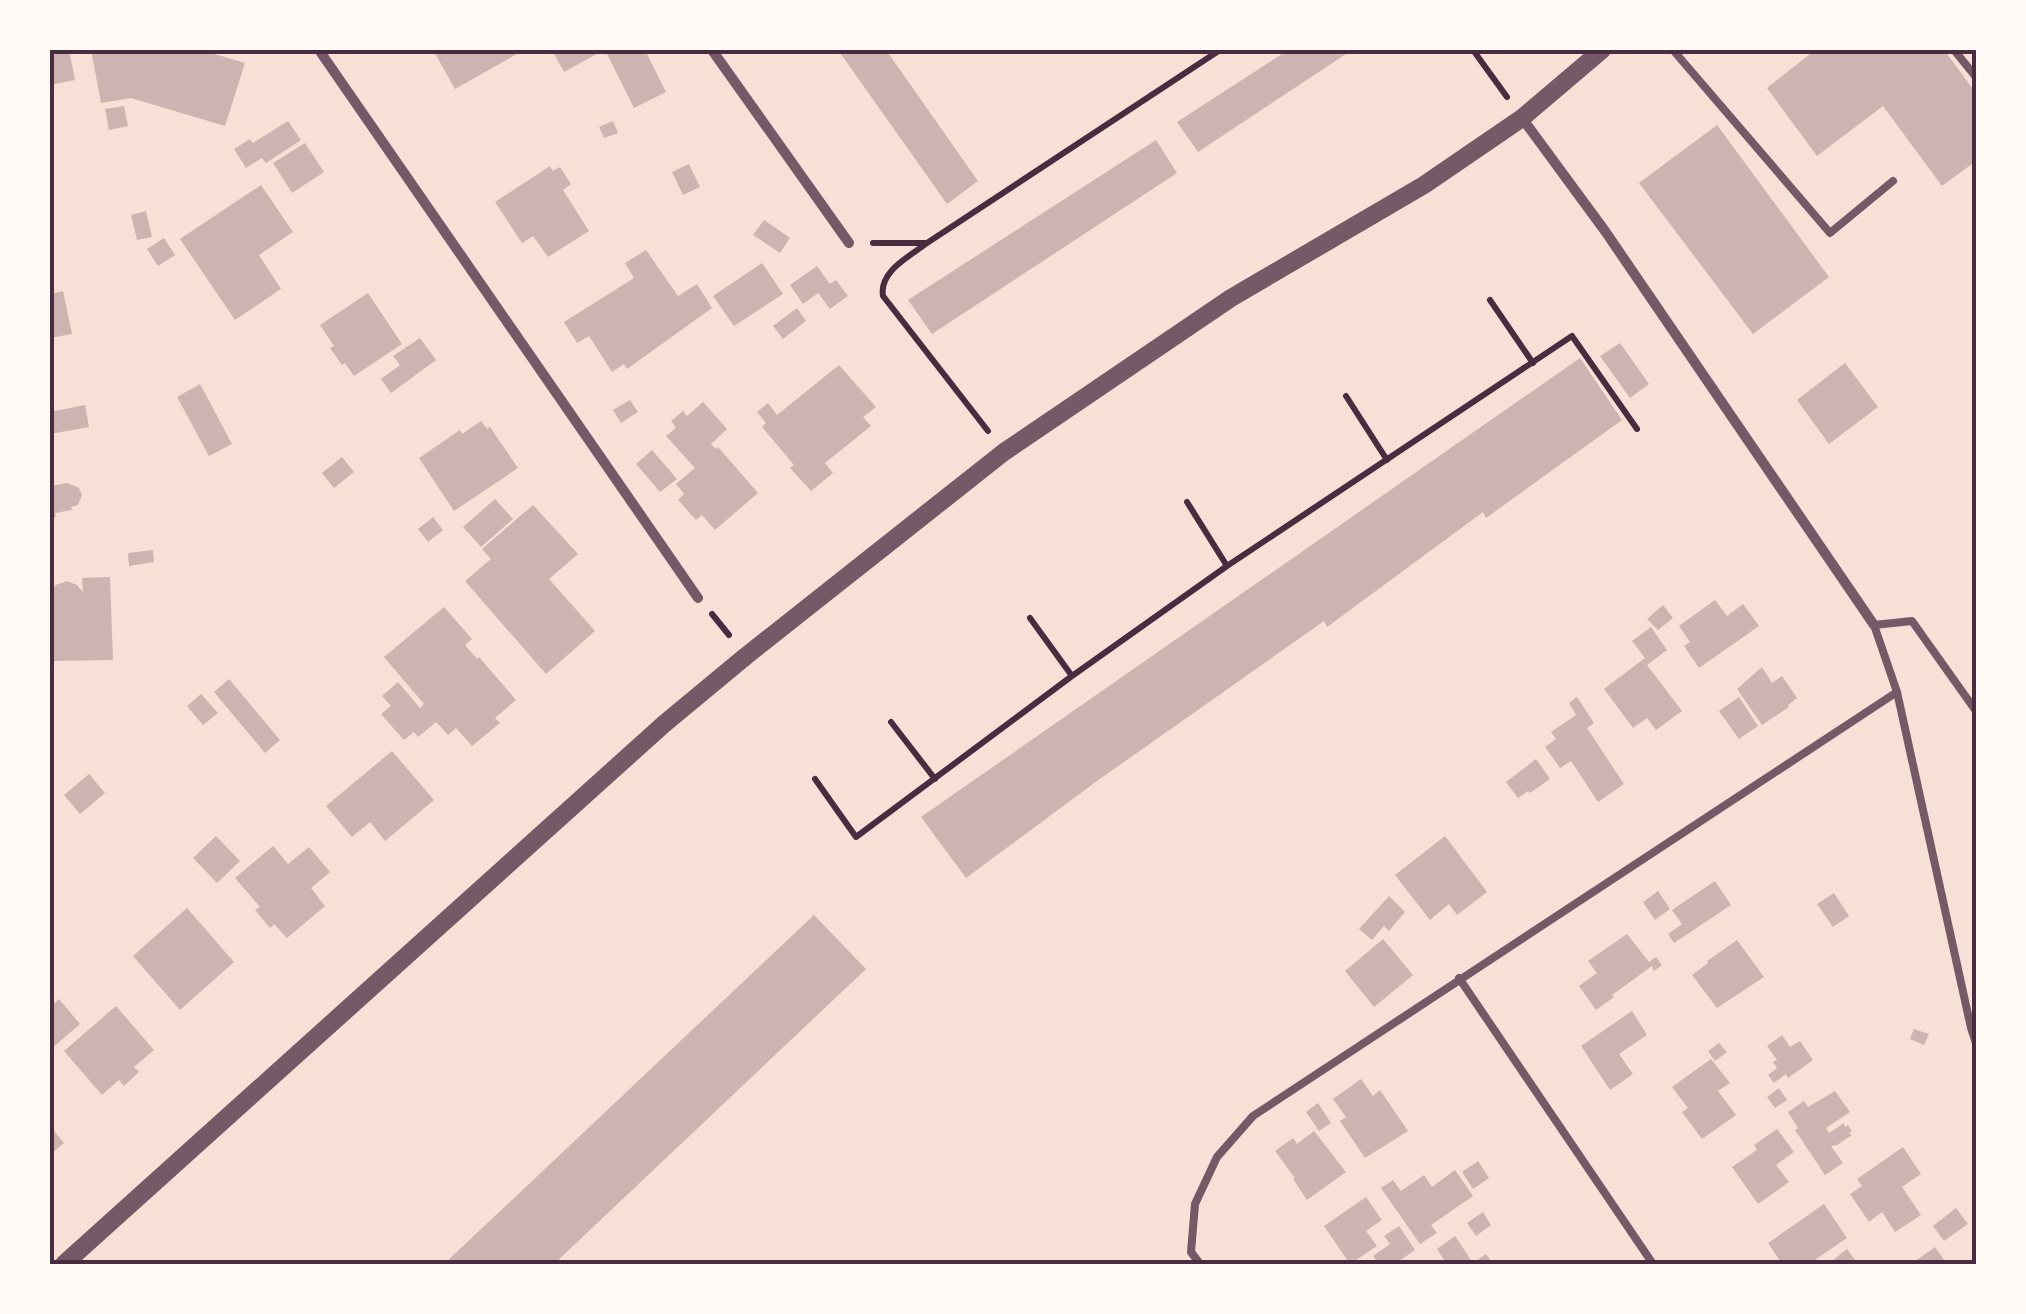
<svg xmlns="http://www.w3.org/2000/svg" width="2026" height="1314" font-family="Raleway,sans-serif">
<rect width="100%" height="100%" fill="#f7e1d7"/>
<path fill="#ccb4b1" d="M50,50H69L75,80L50,85Z
M91,50H201L245,63L225,126L131,98L101,103Z
M433,50H524L455,89Z
M552,50H604L564,72Z
M616,50H645L666,92L634,108L607,54Z
M838,50H886L978,181L947,204Z
M1288,50H1352L1198,152L1177,122Z
M1815,50H1944L1976,93V161L1942,186L1883,106L1817,156L1767,88Z
M124,106L128,126L109,130L105,109Z
M288,121L301,140L266,163L262,158L246,168L234,149L250,139L253,143Z
M613,121L618,133L604,138L599,127Z
M1717,125L1829,277L1753,334L1639,183Z
M1156,140L1177,173L932,334L908,300Z
M305,143L324,172L292,193L273,163Z
M689,164L700,187L683,195L672,172Z
M550,166L553,171L560,167L571,184L563,190L589,231L548,257L533,236L522,243L495,202Z
M261,185L293,232L259,255L281,289L235,320L180,239Z
M146,211L152,237L137,240L131,215Z
M764,220L790,238L780,253L753,235Z
M164,238L175,255L158,266L147,249Z
M646,250L678,296L697,284L712,308L627,369L624,364L612,372L589,336L577,343L564,322L634,278L625,263Z
M762,263L783,294L734,326L713,296Z
M817,266L830,284L836,280L848,296L830,309L818,293L803,304L790,285Z
M63,291L72,334L50,338V294Z
M368,293L402,344L354,376L345,363L342,365L330,348L334,346L320,325Z
M797,308L806,321L783,339L773,326Z
M420,338L436,360L391,393L381,379L400,365L393,356Z
M1620,343L1649,384L1630,398L1600,356Z
M1580,358L1622,420L1486,518L1483,512L1327,627L1324,621L1097,781L966,878L921,817Z
M1845,363L1878,407L1829,444L1797,400Z
M839,365L876,407L863,417L871,426L825,463L833,473L811,491L790,468L794,465L762,427L766,423L757,412L768,403L777,415Z
M200,384L232,444L209,456L177,397Z
M630,400L638,412L621,423L613,410Z
M703,402L727,429L711,444L716,449L718,447L758,493L715,530L702,515L696,520L678,500L684,494L676,484L695,468L666,436L676,428L671,421L683,411L687,416Z
M85,405L89,427L50,434V412Z
M481,421L487,429L490,427L518,468L454,511L419,458L460,430L462,434Z
M652,450L677,479L660,492L636,464Z
M342,457L354,472L334,488L322,473Z
M67,483L79,488L82,495L78,505L71,507L72,510L55,513L56,517L50,519V486Z
M495,499L513,519L481,547L463,527Z
M533,505L578,554L549,579L595,631L546,674L465,581L491,559L482,549Z
M433,517L443,530L428,542L418,529Z
M153,550L154,562L129,566L128,553Z
M110,577L113,660L50,661V591L56,585L67,581L77,585L83,592L82,578Z
M1715,600L1727,616L1743,604L1759,626L1699,668L1684,646L1690,642L1679,626Z
M1663,605L1673,618L1658,630L1647,619Z
M444,607L472,639L465,645L477,659L479,657L516,700L495,718L500,723L472,746L456,728L448,735L436,722L418,737L414,732L404,740L381,714L391,706L382,696L398,682L420,708L424,704L384,657Z
M1651,627L1667,650L1647,665L1682,711L1656,730L1647,718L1633,728L1604,689L1645,658L1632,641Z
M1762,667L1772,683L1782,676L1797,698L1788,705L1789,707L1762,725L1737,689Z
M229,679L280,740L265,753L214,692Z
M201,694L218,713L203,725L187,706Z
M1577,697L1594,723L1587,728L1624,784L1598,802L1571,761L1560,768L1545,747L1556,739L1551,732L1576,715L1569,703Z
M1739,697L1758,726L1739,739L1719,711Z
M392,751L434,800L385,841L370,822L352,837L326,806Z
M1536,759L1550,779L1530,793L1528,791L1518,798L1506,782Z
M89,774L105,793L80,814L64,795Z
M216,836L240,861L217,883L193,858Z
M1445,836L1487,892L1457,915L1449,904L1430,920L1395,875Z
M273,846L288,864L309,847L330,872L311,888L325,906L287,938L274,924L270,928L255,910L260,907L235,878Z
M1715,881L1731,905L1674,943L1668,934L1682,924L1672,910Z
M1658,891L1670,909L1655,920L1643,902Z
M1834,893L1849,916L1833,927L1817,904Z
M1389,896L1405,912L1389,931L1384,926L1372,940L1359,929Z
M187,908L234,962L180,1010L133,956Z
M814,915L866,969L554,1264H444Z
M1627,934L1649,962L1656,957L1662,965L1654,971L1652,966L1612,995L1614,997L1596,1010L1579,986L1597,973L1588,961Z
M1383,939L1413,975L1374,1007L1345,971Z
M1737,940L1764,977L1717,1008L1692,975L1708,963L1707,961Z
M59,999L80,1024L50,1050V1007Z
M116,1006L154,1050L134,1067L139,1072L124,1086L119,1080L102,1095L64,1051Z
M1632,1011L1647,1035L1619,1054L1633,1074L1610,1090L1581,1046Z
M1914,1029L1929,1034L1924,1045L1910,1039Z
M1782,1035L1790,1047L1800,1041L1813,1060L1788,1078L1786,1074L1774,1083L1768,1075L1777,1068L1773,1062L1777,1060L1767,1046Z
M1719,1043L1727,1052L1715,1061L1708,1051Z
M1711,1059L1730,1083L1718,1091L1736,1115L1702,1139L1682,1112L1688,1108L1672,1087Z
M1361,1079L1373,1096L1380,1090L1408,1131L1365,1158L1340,1121L1346,1117L1333,1099Z
M1779,1088L1787,1100L1775,1108L1767,1097Z
M1835,1091L1850,1112L1826,1128L1829,1133L1844,1123L1845,1127L1848,1125L1852,1131L1849,1133L1852,1135L1837,1145L1831,1146L1843,1163L1825,1175L1795,1130L1798,1128L1788,1112L1804,1101L1808,1107Z
M1318,1103L1331,1123L1319,1131L1306,1112Z
M50,1126L64,1143L50,1155Z
M1777,1129L1794,1152L1776,1165L1789,1182L1758,1204L1732,1167L1757,1150L1754,1145Z
M1314,1131L1346,1172L1307,1200L1293,1179L1295,1178L1275,1151L1293,1138L1297,1144Z
M1903,1147L1921,1174L1902,1187L1921,1215L1895,1232L1882,1212L1869,1222L1850,1194L1862,1186L1857,1179Z
M1478,1161L1489,1178L1473,1189L1462,1172Z
M1455,1170L1473,1196L1431,1225L1437,1233L1420,1244L1381,1188L1393,1180L1401,1191L1424,1175L1432,1187Z
M1366,1197L1382,1220L1366,1231L1377,1246L1350,1264L1324,1226Z
M1824,1204L1847,1238L1816,1259L1820,1264H1782L1768,1243Z
M1956,1208L1968,1224L1944,1241L1933,1226Z
M1483,1212L1491,1225L1476,1236L1467,1223Z
M1399,1226L1415,1250L1395,1264H1370L1376,1260L1373,1256L1390,1244L1384,1236Z
M1455,1236L1473,1263L1486,1254L1493,1264H1447L1437,1249Z
M1935,1247L1947,1264H1911Z
M1847,1249L1858,1264H1834L1832,1261Z"/>
<g fill="none" stroke-linecap="round" stroke-linejoin="round">
<path stroke="#4a2c40" stroke-width="6" d="M1473,50L1507,97
M873,243H925
M1490,300L1533,363
M1346,396L1387,460
M988,431L883,296C879,271 909,257 927,243L1220,50
M1187,502L1227,566
M712,614L729,635
M1030,618L1072,676
M891,722L935,779
M815,779L856,837L1072,676L1227,566L1572,336L1637,429"/>
<path stroke="#755966" stroke-width="8" d="M1673,50L1830,233L1893,181
M1954,50L1976,77
M1976,711L1912,621L1874,625L1897,692L1971,1028L1976,1043
M1459,978L1653,1264
M1200,1264L1191,1252L1195,1204L1217,1157L1253,1116L1897,692"/>
<path stroke="#755966" stroke-width="10" d="M319,50L698,598
M712,50L849,243
M1522,118L1605,231L1874,625"/>
<path stroke="#755966" stroke-width="18" d="M64,1264L664,724L746,656L1004,452L1231,298L1424,185L1522,118L1602,50"/>
</g>
<rect width="2026" height="1314" fill="none" stroke="#fffaf5" stroke-width="105"/>
<rect x="52" y="52" width="1922" height="1210" fill="none" stroke="#4a2c40" stroke-width="4"/>
</svg>
